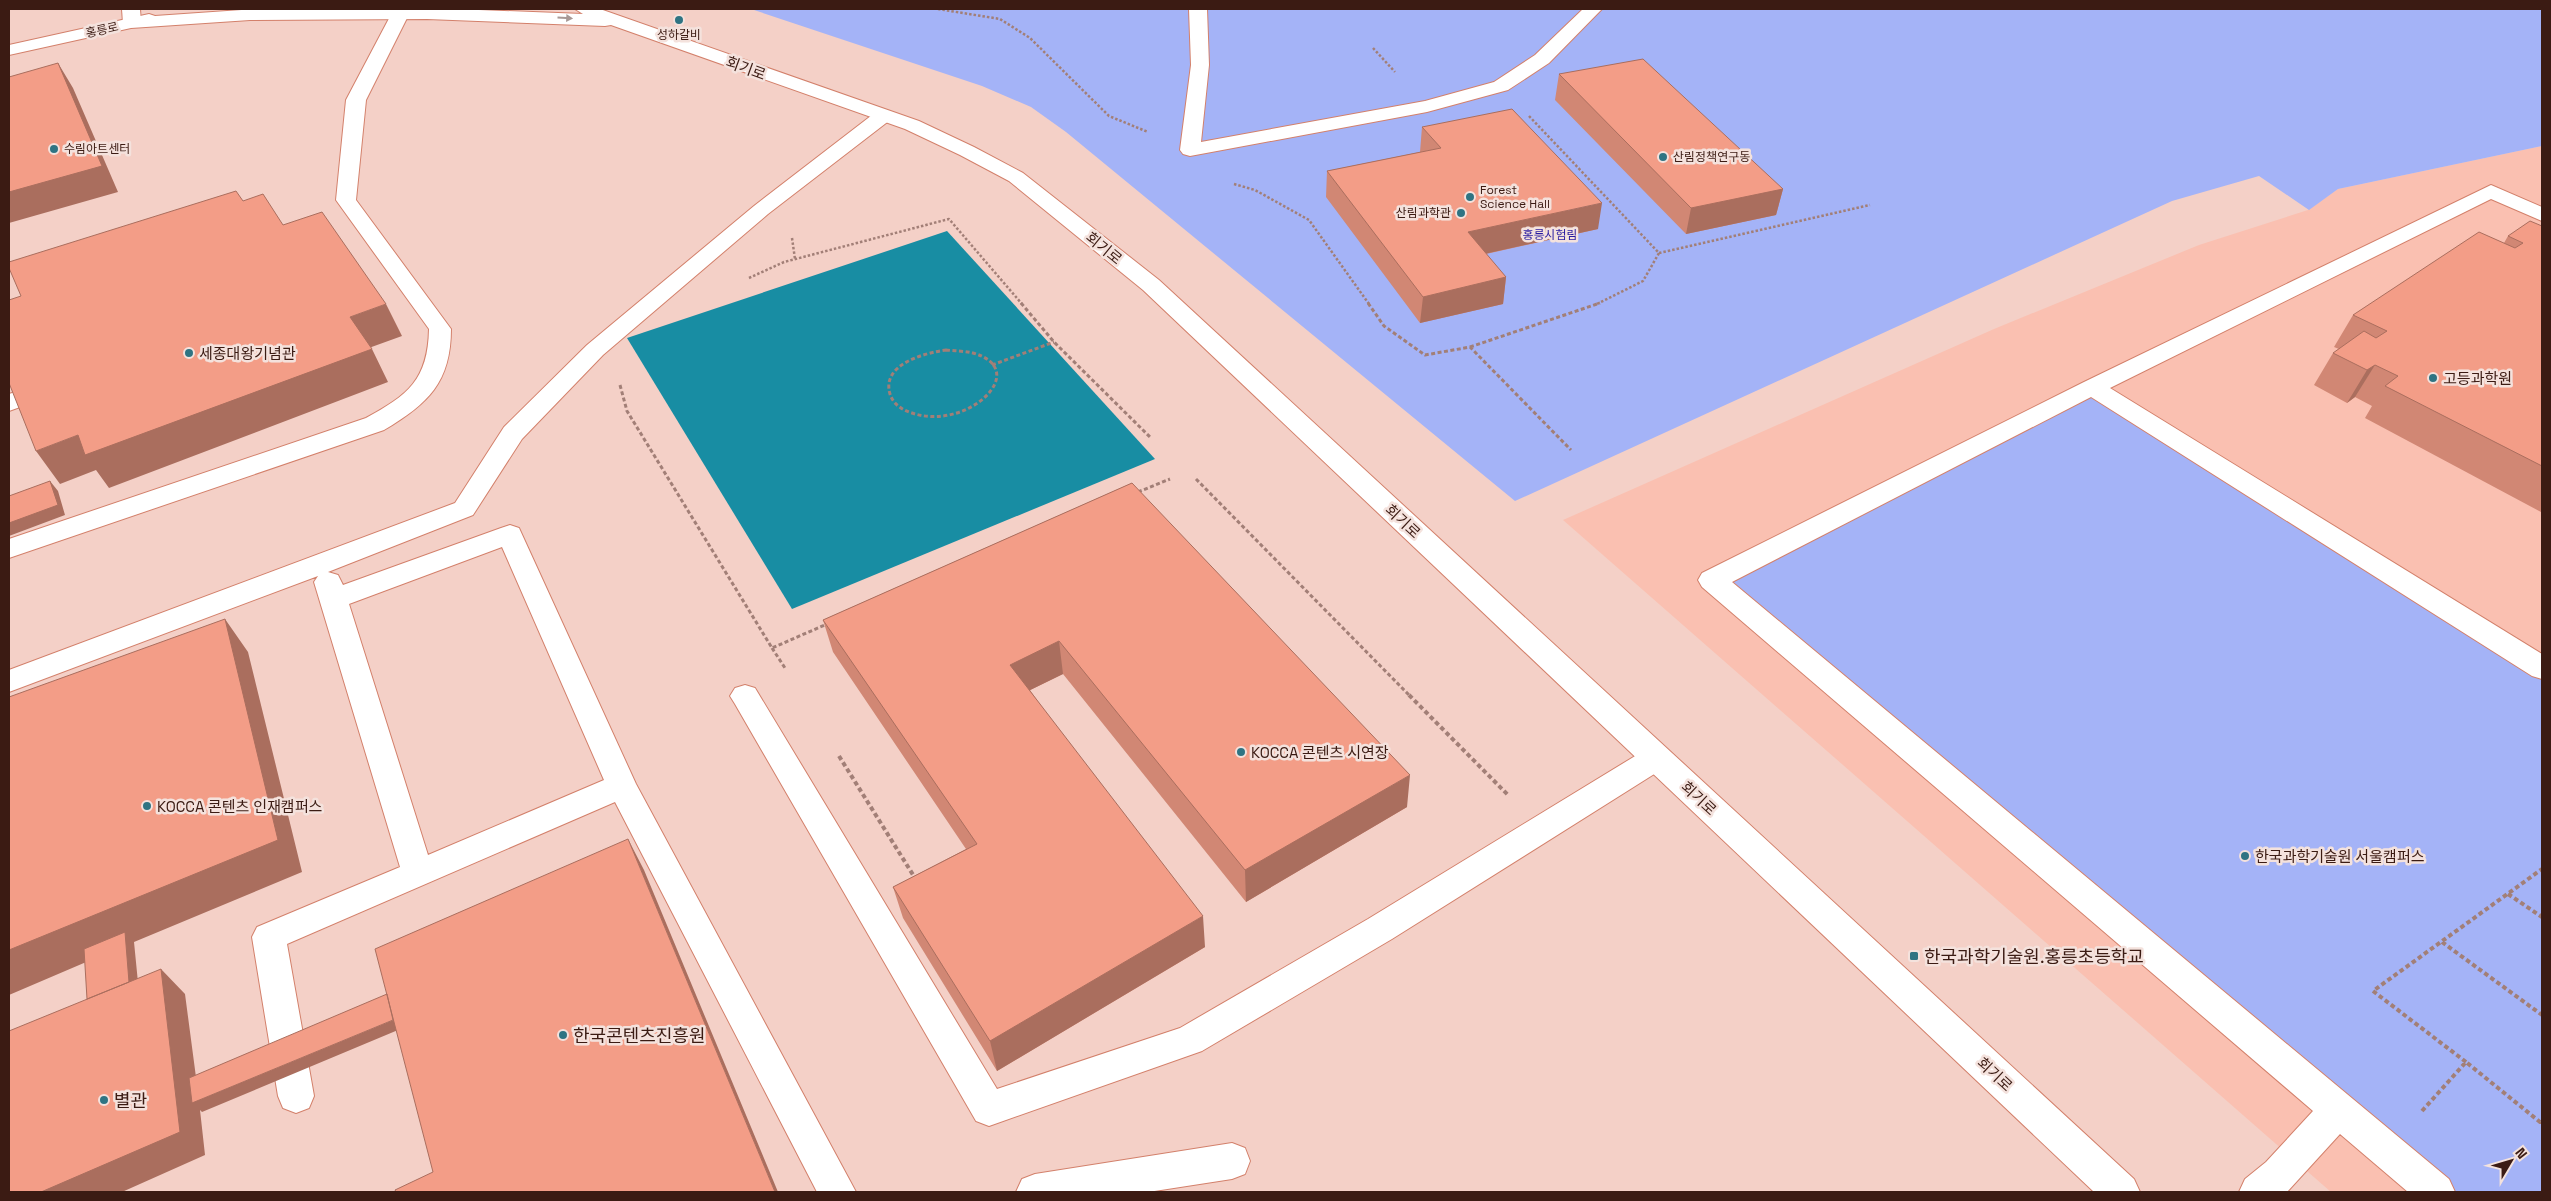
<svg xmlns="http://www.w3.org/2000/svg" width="2551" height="1201" font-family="'Space Grotesk','Noto Sans KR',sans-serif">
<rect width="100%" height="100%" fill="#f4d0c7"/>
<path fill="#fac0b1" d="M2542,146V1192H2331L1563,520L1994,329L2199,245L2308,210L2338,189Z"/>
<path fill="#a4b3f7" d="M751,9H2542V146L2338,189L2309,210L2259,176L2172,201L1515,501L1066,132L1031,107L982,86Z
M2092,387L2542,665V1192H2437L1712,580Z"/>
<path fill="#188da3" d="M947,231L1155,459L792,609L627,338Z"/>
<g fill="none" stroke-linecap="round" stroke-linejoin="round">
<g stroke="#d3806b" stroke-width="2">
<path id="service" d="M394,9H408L410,12L366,100L356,200L451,329C451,382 428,404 384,430L9,558V539L366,418C408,395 428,380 429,329L336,200L346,100Z
M1189,9H1207L1209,65L1201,142L1425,101L1494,82L1535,55L1583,9H1602L1549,63L1508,90L1427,112L1190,156L1183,154L1180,150L1191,65Z
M883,110L890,112L893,116L890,120L768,214L603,355L522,439L473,515L328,572L338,575L343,585L501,528L510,525L519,528L636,784L856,1192H817L615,802L287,944L314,1096L309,1108L296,1113L283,1108L278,1096L252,937L257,927L400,867L314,582L318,576L9,692V670L455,503L504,427L587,345L754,206L876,112ZM502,547L604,780L428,855L349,604Z
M2491,185L2542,207V221L2491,199L2110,388L2542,654V679L2532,676L2091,397L1732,582L2449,1179L2455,1192H2408L2340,1134L2287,1192H2239L2245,1179L2266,1162L2313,1111L1702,587L1698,580L1702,573L2084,382Z
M25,389L34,392L37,397L34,402L9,411V394Z
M745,685L755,688L997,1089L1180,1028L1368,919L1645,750L1656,746L1667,750L1671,758L1667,766L1392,939L1202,1051L989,1126L976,1121L735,704L730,696L735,688Z
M1232,1143L1245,1148L1250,1161L1245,1174L1232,1179L1148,1192H1016L1022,1179L1035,1174Z"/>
</g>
<g stroke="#d3806b" stroke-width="2">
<path id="minor" d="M122,9H140L141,23L138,27H126L123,23Z"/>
</g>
<g stroke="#d3806b" stroke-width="2">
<path id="secondary" d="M256,9H454L583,14L575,9H600L919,121L974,147L1023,173L1159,280L2134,1179L2140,1192H2094L1143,290L1009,181L960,155L905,129L611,25L605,26L427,19L250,20L131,28L9,55V45L149,14L155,16Z"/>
</g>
<path stroke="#a27f77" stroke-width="2.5" stroke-dasharray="2.5 2" stroke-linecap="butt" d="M938,9L1000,19L1030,38L1109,116L1148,132
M1373,48L1395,72
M1529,116L1659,253L1643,281L1597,304
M1234,184L1255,190L1309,220L1369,304
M792,238L795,259
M1659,253L1870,205
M749,278L784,262L949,219L1022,304"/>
<path stroke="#a27f77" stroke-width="3" stroke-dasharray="4 2.5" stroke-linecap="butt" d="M1021,303L1054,342L1151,438
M1368,303L1384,326L1425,355L1470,347L1571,450
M1470,347L1600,303
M946,350C955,351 965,351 973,353C1033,370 967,432 912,413C902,410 893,404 890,394C881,364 925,353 946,350Z
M992,365L1054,342
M620,385L627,411L772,648L827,624
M1196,479L1410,696
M1138,492L1170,479
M772,648L785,668"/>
<path stroke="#a27f77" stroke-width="4" stroke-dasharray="4.5 3" stroke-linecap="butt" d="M1409,695L1508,795
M839,756L915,878
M2508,894L2542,917
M2442,942L2542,1015
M2466,1062L2373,991L2542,869
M2422,1111L2466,1062L2540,1122L2542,1120"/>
<use href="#service" fill="#fff" fill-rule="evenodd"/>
<use href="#minor" fill="#fff" fill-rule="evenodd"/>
<use href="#secondary" fill="#fff" fill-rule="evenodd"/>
</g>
<path fill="#d18774" d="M1559,74L1783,189L1776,215L1686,234L1555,100Z
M1422,127L1598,229L1486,254L1506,277L1503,304L1420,323L1326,197L1327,171L1420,152Z
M2542,226V511L2541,512L2365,418L2372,406L2355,397L2347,403L2314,385L2333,353L2339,349L2334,347L2353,315L2504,243L2508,236Z
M1132,483L1407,807L1246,902L1063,674L1030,690L1205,947L997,1071L903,918L893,887L966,849L833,652L823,620Z"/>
<path fill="#aa6e5e" d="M58,63L73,88L118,192L9,223V192Z
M1783,189L1776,215L1686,234L1691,208Z
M1602,203L1598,229L1466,258L1468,232Z
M1506,277L1503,304L1420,323L1423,297Z
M386,304L402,336L366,349L350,317Z
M372,349L388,382L109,488L96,470L60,484L36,451L78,435Z
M2375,365L2355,397L2347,403L2367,370Z
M50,481L58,491L65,515L9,536V523Z
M225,619L248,652L302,872L134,942L141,1013L99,1030L126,945L9,995V950Z
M1059,641L1063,674L1016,697L1010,665Z
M1410,775L1407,807L1246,902L1245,870Z
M628,839L644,870L778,1192H775Z
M1203,916L1205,947L997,1071L990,1041Z
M161,969L185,994L199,1100L403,1016L410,1025L202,1112L200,1110L205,1155L122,1192H41Z"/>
<path fill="#f39d87" stroke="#aa6e5e" d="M1643,59L1783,189L1691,208L1559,74Z
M58,63L102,166L9,192V77Z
M1512,109L1602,203L1468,232L1506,277L1423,297L1327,171L1441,148L1422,127Z
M236,191L243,201L263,194L283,225L322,212L386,304L350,317L372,349L85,455L78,435L36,451L9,383V300L21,296L9,268V262Z
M2530,221L2542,226V466L2385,386L2398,376L2375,365L2367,370L2333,353L2364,331L2376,338L2387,331L2353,315L2479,232L2515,248L2523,243L2508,236Z
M50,481L58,505L9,523V496Z
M1132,483L1410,775L1245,870L1059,641L1010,665L1203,916L990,1041L893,887L977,844L823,620Z
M225,619L278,840L9,950V697Z
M628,839L775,1192H396L395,1190L433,1172L375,949Z
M125,932L129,982L87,999L84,949Z
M161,969L180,1132L41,1192H9V1031Z
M387,994L393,1020L192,1103L189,1078Z"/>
<defs><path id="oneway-solid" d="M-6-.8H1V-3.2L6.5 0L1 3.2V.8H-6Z" transform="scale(1.25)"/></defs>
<use fill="#a79895" href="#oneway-solid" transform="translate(565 18) rotate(3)"/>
<g fill="#2f7483" stroke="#f4e2dd" stroke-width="2">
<circle cx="679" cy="20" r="5"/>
<circle cx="54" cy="149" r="5"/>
<circle cx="1663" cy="157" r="5"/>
<circle cx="1470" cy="197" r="5"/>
<circle cx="1461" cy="213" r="5"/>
<circle cx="189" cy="353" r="5"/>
<circle cx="2433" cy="378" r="5"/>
<circle cx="1241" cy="752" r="5"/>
<circle cx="147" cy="806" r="5"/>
<circle cx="2245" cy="856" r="5"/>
<rect x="1909" y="951" width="10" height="10" rx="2.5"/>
<circle cx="563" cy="1035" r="5"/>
<circle cx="104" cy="1100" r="5"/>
</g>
<g text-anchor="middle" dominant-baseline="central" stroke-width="5" stroke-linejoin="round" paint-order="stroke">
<g font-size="12" fill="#3b1b13" stroke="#f4e2dd">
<text transform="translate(102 30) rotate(-13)">홍릉로</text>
</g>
<g font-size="12" fill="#3b1b13" stroke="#f4e2dd" text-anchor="start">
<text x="679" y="35" text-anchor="middle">성하갈비</text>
<text x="64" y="149">수림아트센터</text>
<text x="1673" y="157">산림정책연구동</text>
<text x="1480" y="190">Forest<tspan x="1480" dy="14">Science Hall</tspan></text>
<text x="1451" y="213" text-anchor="end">산림과학관</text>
</g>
<g font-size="12" fill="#291ba0" stroke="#f4e2dd">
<text x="1550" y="235">홍릉시험림</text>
</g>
<g font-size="15" fill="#3b1b13" stroke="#f4e2dd">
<text transform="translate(746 68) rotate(20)">회기로</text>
<text transform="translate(1104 248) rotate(39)">회기로</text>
<text transform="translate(1403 521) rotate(43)">회기로</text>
<text transform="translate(1699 798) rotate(43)">회기로</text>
<text transform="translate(1995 1074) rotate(43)">회기로</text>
</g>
<g font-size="15" fill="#3b1b13" stroke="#f4e2dd" text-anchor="start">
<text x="199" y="353">세종대왕기념관</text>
<text x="2443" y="378">고등과학원</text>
<text x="1251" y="752">KOCCA 콘텐츠 시연장</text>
<text x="157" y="806">KOCCA 콘텐츠 인재캠퍼스</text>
<text x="2255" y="856">한국과학기술원 서울캠퍼스</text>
</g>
<g font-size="18" fill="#3b1b13" stroke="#f4e2dd" text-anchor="start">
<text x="1924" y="956">한국과학기술원.홍릉초등학교</text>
<text x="573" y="1035">한국콘텐츠진흥원</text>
<text x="114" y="1100">별관</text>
</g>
</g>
<rect width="2551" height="1201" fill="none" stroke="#3b1b13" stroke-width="20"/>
<g transform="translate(2511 1161) rotate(52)" stroke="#f4e2dd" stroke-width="4" paint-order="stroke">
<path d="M0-4L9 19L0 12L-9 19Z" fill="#3b1b13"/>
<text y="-8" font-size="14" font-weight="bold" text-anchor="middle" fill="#3b1b13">N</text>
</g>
</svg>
